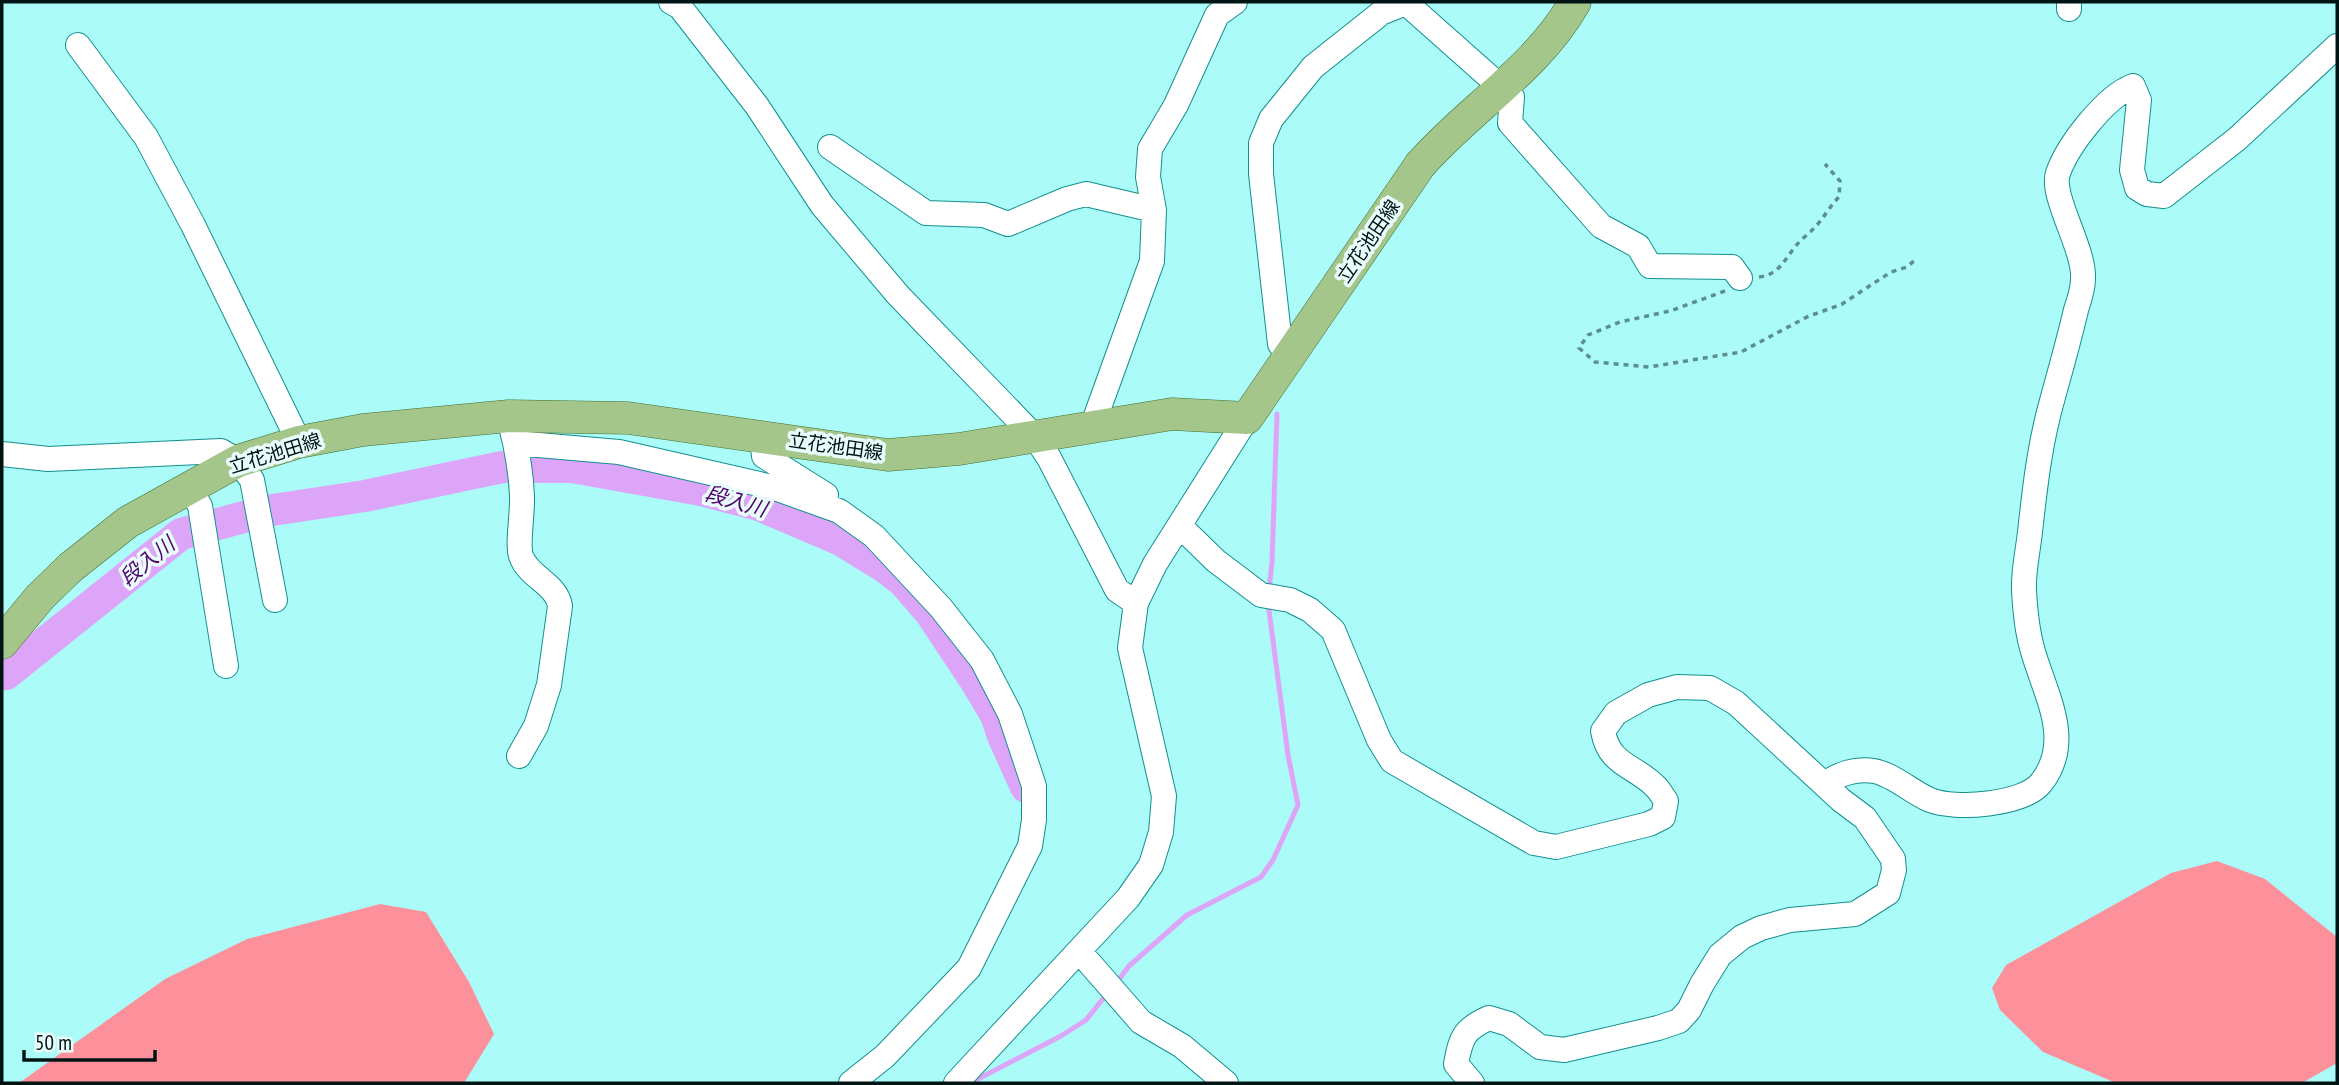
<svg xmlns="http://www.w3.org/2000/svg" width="2339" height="1085" font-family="'PT Sans Narrow','Noto Sans JP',sans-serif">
<rect width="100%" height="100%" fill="#abfbf9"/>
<path fill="#fc919c" d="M2217,861L2265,879L2337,937V1063L2302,1083H2116L2043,1052L2000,1010L1992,988L2006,965L2171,873Z
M380,904L426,912L469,982L494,1034L464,1083H19L165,979L247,939Z"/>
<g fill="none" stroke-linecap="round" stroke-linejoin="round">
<path stroke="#dda5f8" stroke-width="5" d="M1269,590L1272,562L1277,414
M1117,982L1129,966L1187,915L1261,877L1273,860L1298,805L1288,755L1268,603
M970,1083L1061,1036L1086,1020L1106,995"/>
<path stroke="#dda5f8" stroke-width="32" d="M6,674L181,534L266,511L365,496L502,467H572L701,490L759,505L841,540L885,567L903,581L930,612L977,683L996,715L1003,736L1026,787"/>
<g stroke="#11908f" stroke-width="26">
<path id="minor" d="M671,2L680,7L757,106L822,205L898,295L1035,437L1049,458L1117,590L1136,603
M1405,2L1512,97L1510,123L1601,226L1638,246L1650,266L1732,267L1740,278
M2069,2V9
M78,45L146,137L193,225L299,442
M830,147L926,213L984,215L1008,224L1067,199L1086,194L1154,210
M1289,357L1280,344L1261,174V143L1271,119L1313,67L1381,13L1408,2
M511,426C517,449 521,473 522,496C523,511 517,544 521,556C528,577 557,584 560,606L549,685L536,726L519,756
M1092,427L1152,261L1154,210L1148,177L1150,149L1176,105L1217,15L1235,2
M762,436L764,456L826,495
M515,443L619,452L772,487L839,511L874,536L941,608L982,660L1010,714L1034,786V820L1030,846L969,968L885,1056L851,1083
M2,454L48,459L221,451L238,461L252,480L275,600
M189,487L200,506L226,666
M1180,526L1216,561L1261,595L1290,600L1310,610L1333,630L1379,740L1392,761L1534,843L1556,847L1649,824L1663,817L1666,801C1663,797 1660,791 1656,787C1635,765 1609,766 1603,731L1616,713L1648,695L1677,687L1710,688L1736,703L1841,800L1865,818L1893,859L1894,870L1888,893L1855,914L1790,920L1761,928L1742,937L1720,955L1702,984L1689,1010L1679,1021L1658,1028L1564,1050L1540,1047L1509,1024L1489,1018C1464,1029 1461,1037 1456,1064L1472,1083
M1824,784C1840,774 1854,768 1874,771C1892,774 1913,793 1930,800C1955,810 2023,805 2041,783C2075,740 2044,693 2032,648C2027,630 2025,609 2024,590C2023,572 2028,551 2030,532C2035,486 2040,442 2053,397C2061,368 2069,340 2076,310C2079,301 2083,289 2083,279C2085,249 2050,196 2058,173C2068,145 2105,97 2133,86L2139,100L2132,170L2137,188L2147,194L2164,196L2237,139L2337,46
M1079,951L1141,1022L1182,1046L1226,1083
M956,1083L1128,898L1151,865L1161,832L1164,796L1130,648L1136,603L1155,564L1247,418"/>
</g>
<g stroke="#436f2f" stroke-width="33">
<path id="major" d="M2,643L40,597L71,567L128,522L238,461L299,442L363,430L509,416L628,418L888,455L959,449L1172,414L1247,418L1420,165C1470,108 1537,69 1575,2"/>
</g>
<path stroke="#5b8f8e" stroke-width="3.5" stroke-dasharray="5 5" stroke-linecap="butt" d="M1759,277C1779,275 1784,260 1795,247C1801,239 1809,234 1815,227C1824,218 1829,207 1839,197L1840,181L1825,164
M1725,291L1670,311L1620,322L1588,335L1579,348L1595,362L1649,367L1741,352L1807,317L1842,304L1891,272L1907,267L1915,260"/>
<use href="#minor" stroke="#fff" stroke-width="24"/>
<use href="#major" stroke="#a4c68b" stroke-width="32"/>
</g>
<g text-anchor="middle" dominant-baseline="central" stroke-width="7" stroke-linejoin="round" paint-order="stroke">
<g font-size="19" fill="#001414" stroke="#e9fcfb">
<text transform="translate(1368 241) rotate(-56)">立花池田線</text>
<text transform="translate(836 446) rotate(8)">立花池田線</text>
<text transform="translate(275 453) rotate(-17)">立花池田線</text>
</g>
<g font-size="21" font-style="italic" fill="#51046c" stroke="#e9fcfb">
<text transform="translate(736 501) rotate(16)">段入川</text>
<text transform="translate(147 561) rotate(-39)">段入川</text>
</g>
</g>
<rect width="2339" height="1085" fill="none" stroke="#001414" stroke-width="7"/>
<path d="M24 1050v10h131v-10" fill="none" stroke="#001414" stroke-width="3.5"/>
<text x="35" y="1050" font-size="21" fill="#001414" stroke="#e9fcfb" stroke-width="5" paint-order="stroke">50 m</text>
</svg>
